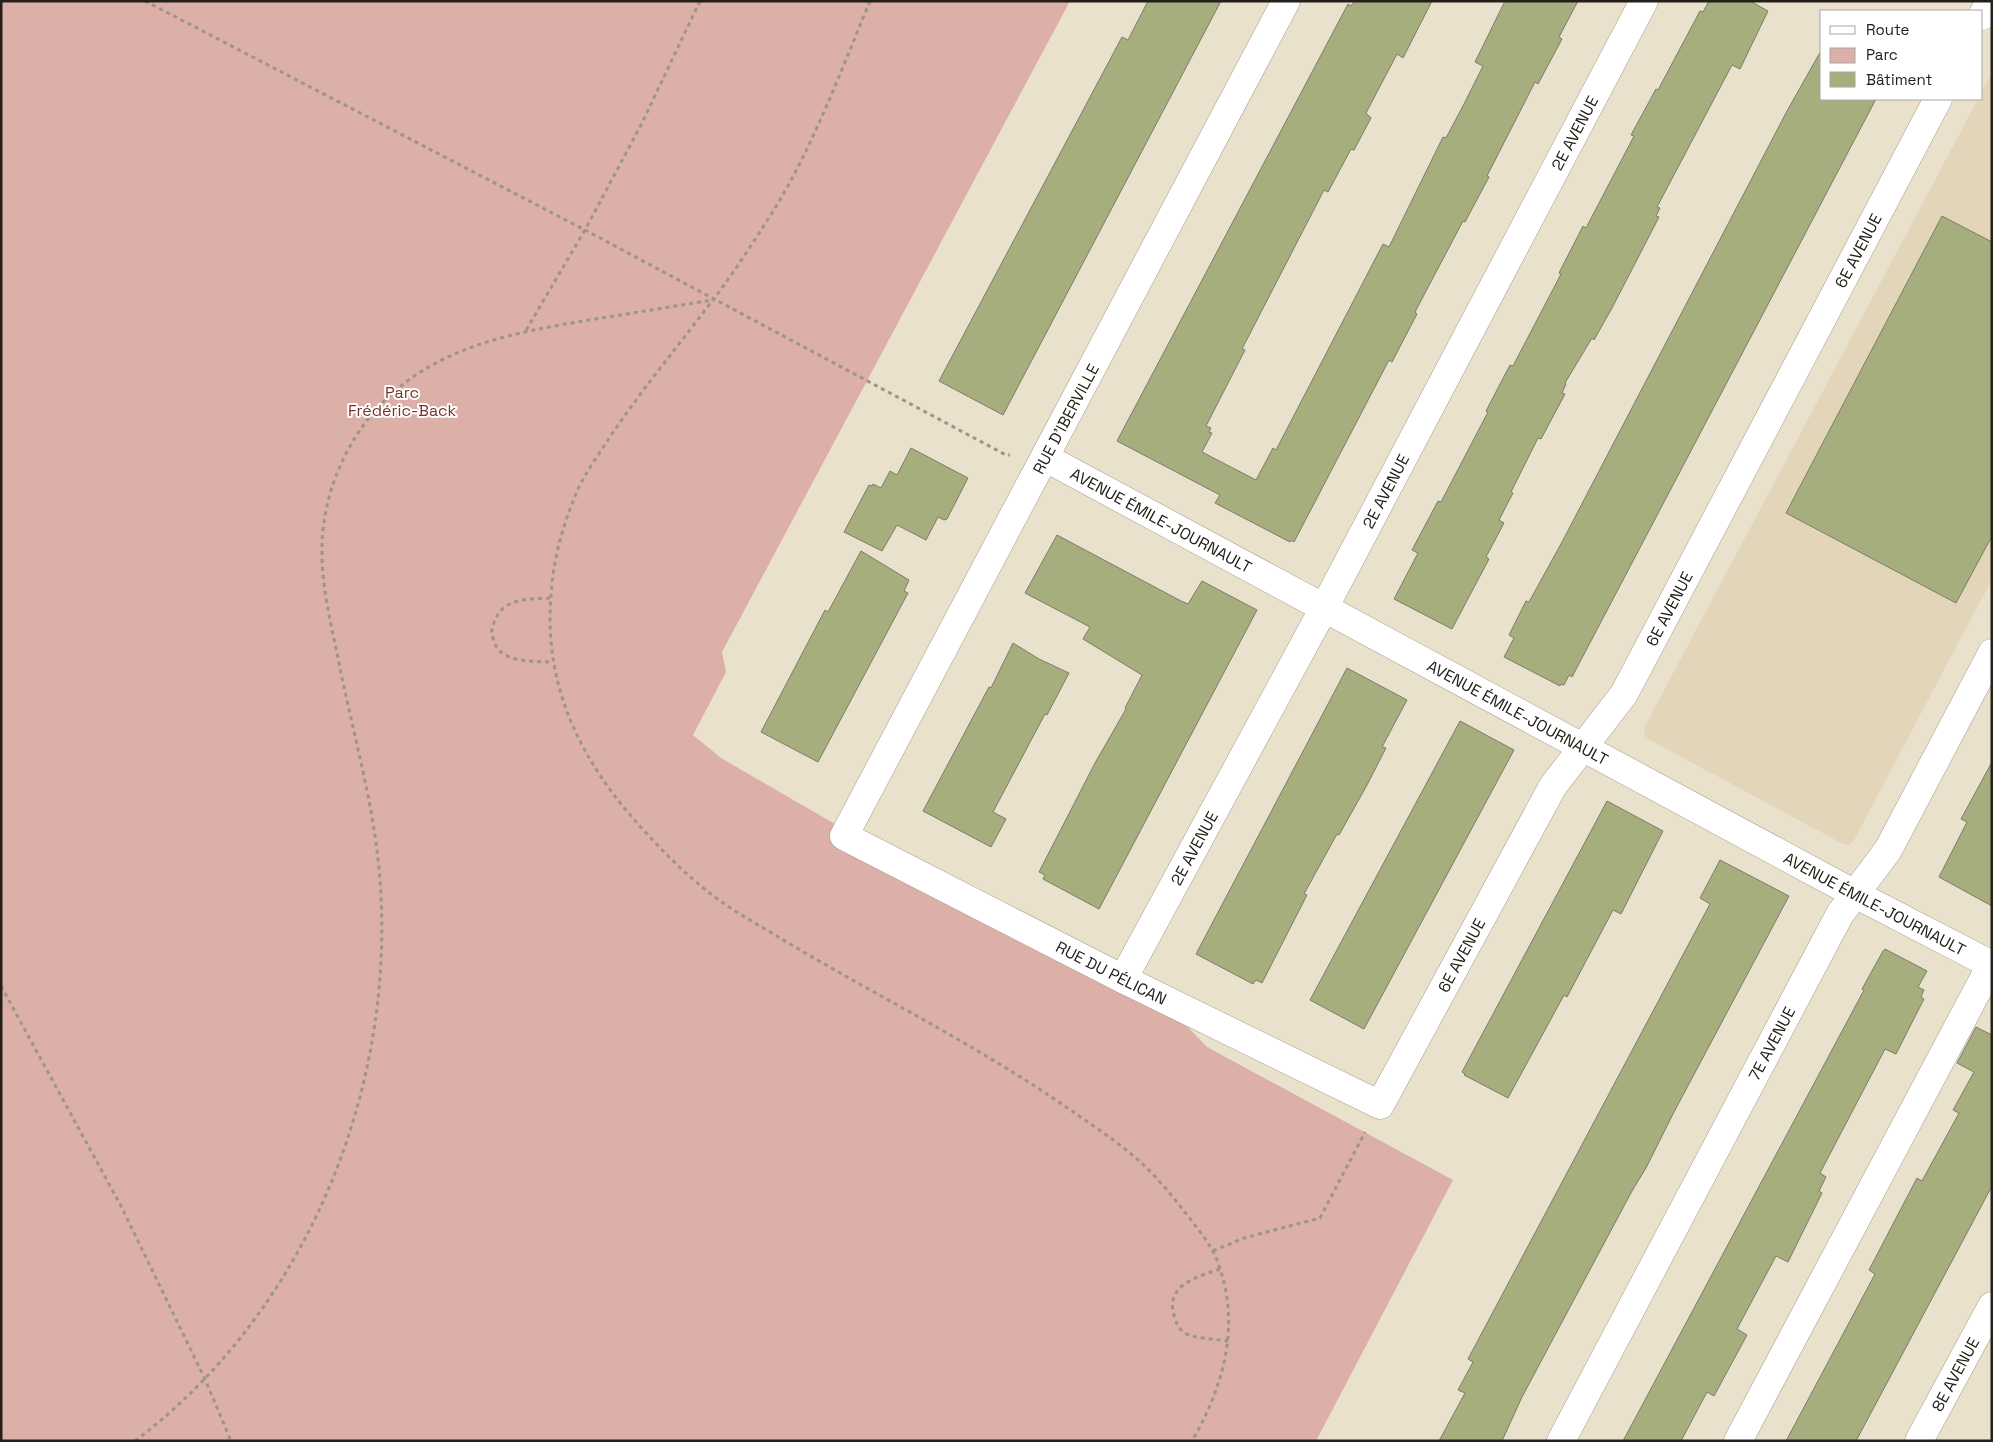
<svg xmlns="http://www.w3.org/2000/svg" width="1993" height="1442" font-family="'Space Grotesk',sans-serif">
<rect width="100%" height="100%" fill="#eae1cc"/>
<path fill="#e2d5ba" d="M1992,72V579L1853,842L1848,845L1843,844L1650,740L1645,736L1644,728L1978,99H1982V91Z"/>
<path fill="#dcafa9" d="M1,1H1070L722,652L726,672L693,735L721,758L904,864L1160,998L1207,1047L1453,1180L1316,1441H1Z"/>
<path fill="#a7ae7d" stroke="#7a7d69" d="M1148,1H1221L1003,415L939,381L1122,37L1128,40Z
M1355,1H1432L1403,58L1397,54L1366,113L1371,118L1354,150L1351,149L1328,192L1324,190L1242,349L1245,350L1206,426L1211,428L1209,432L1212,433L1202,452L1256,480L1273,448L1276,450L1383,244L1389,247L1443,137L1446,138L1464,104L1483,66L1475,62L1505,1H1578L1559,37L1562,39L1538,84L1535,82L1487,176L1489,177L1465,222L1463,221L1415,312L1417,314L1392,362L1389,360L1294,542L1291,540L1290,542L1215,503L1220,495L1117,441L1348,4L1351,6Z
M1709,1H1750L1768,11L1740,69L1732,65L1657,207L1660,208L1656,216L1659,217L1612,308L1594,340L1592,338L1565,383L1566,384L1562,393L1565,394L1541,439L1538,438L1511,492L1513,493L1499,520L1504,523L1486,557L1489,559L1452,629L1394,599L1418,553L1412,550L1438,501L1441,502L1488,412L1486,411L1510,365L1513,366L1561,274L1559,273L1583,226L1586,228L1634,136L1631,135L1656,89L1658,90L1700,11L1703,12Z
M1822,49V99H1876L1572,677L1569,675L1564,685L1561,684L1560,686L1504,657L1514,638L1509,635L1526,601L1529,602L1562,542L1787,111Z
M1942,216L1992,242V536L1956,603L1786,513Z
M911,448L968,478L947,519L944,520L938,517L926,540L897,525L882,551L844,532L869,485L872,486L873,484L881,488L890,471L897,475Z
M1057,535L1181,601L1188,604L1202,581L1257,610L1099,909L1043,879L1045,875L1039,872L1095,763L1126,709L1125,708L1142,675L1083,639L1090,627L1025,593Z
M861,551L909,580L904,591L908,593L818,762L761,732L825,610L828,612Z
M1013,643L1039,659L1069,673L1047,715L1045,714L993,812L1006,819L991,847L923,811L989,687L991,688Z
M1347,668L1407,700L1382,747L1386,748L1367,785L1339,835L1337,834L1304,894L1307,895L1262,983L1256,980L1253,984L1196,954Z
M1460,721L1514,750L1364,1029L1310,1000Z
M1992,762V906L1939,877L1967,822L1961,819Z
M1607,801L1663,831L1621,914L1613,910L1567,997L1564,995L1508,1098L1464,1075L1465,1074L1462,1072Z
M1720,860L1789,896L1674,1112L1646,1168L1632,1191L1522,1397L1502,1441H1439L1465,1393L1458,1390L1473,1362L1468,1359L1710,904L1700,898Z
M1885,949L1927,971L1918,987L1924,990L1921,997L1924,999L1896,1054L1885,1049L1820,1173L1826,1177L1819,1191L1822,1193L1788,1262L1776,1256L1737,1329L1747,1335L1714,1396L1707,1392L1681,1441H1623L1864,990L1862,989L1883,951Z
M1976,1027L1992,1035V1186L1856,1441H1786L1875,1274L1869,1270L1917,1178L1922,1181L1959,1113L1953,1110L1974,1072L1957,1063Z"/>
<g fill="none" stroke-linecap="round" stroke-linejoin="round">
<g stroke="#a89f8b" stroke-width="29">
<g id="minor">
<path id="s1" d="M1286,1L844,836L1123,979L1380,1105L1553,786L1624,694L1938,99"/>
<path d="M1982,16L1990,1"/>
<path id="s2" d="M1046,458L1855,894L1992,965"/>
<path id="s3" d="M1123,979L1324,608L1644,1"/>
<path id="s4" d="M1561,1441L1840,914L1888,850L1992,653"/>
<path d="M1738,1441L1991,965"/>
<path id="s5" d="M1919,1441L1992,1306"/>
</g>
</g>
<path stroke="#9d9586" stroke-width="3" stroke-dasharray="4 4" stroke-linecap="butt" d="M145,1L585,230L525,332
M700,1L641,125L585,230L1006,455H1010
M870,1C840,73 813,147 772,213C752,244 732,276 709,305C675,350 639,393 608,440C598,455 587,471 579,487C564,521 553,558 551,595C543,691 585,769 650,837C673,862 698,886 726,905C747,919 769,931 790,944C881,998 976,1045 1063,1105C1096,1128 1132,1150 1158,1180C1169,1191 1178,1204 1188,1216C1199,1231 1212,1245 1218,1263C1241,1324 1224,1386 1192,1441
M550,598C537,599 520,598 508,605C500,609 495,618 493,626C491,631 492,633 493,638C498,664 533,661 553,662
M1,986L121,1206L205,1379L231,1441
M1213,1251L1244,1238L1320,1218L1365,1132
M1220,1269C1196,1277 1163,1286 1175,1318C1177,1326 1181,1332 1189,1335C1201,1339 1215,1339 1228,1341
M135,1441C311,1308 402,1077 378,859C371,795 353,732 340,668C333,632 323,595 322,558C320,501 343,443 383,402C441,344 518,332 595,319C634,313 674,306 713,300"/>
<use href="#minor" stroke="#fff" stroke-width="28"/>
</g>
<g text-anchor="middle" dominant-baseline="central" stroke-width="4" stroke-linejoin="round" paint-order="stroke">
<g font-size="16" fill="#242019" stroke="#fff">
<text stroke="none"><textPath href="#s3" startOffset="959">2E AVENUE</textPath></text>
<text stroke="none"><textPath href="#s1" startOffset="2525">6E AVENUE</textPath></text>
<text transform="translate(1066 419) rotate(-62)">RUE D'IBERVILLE</text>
<text stroke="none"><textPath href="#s3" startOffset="554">2E AVENUE</textPath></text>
<text stroke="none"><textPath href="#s2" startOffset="131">AVENUE ÉMILE-JOURNAULT</textPath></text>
<text stroke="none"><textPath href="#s1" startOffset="2120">6E AVENUE</textPath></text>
<text stroke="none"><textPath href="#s2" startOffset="536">AVENUE ÉMILE-JOURNAULT</textPath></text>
<text stroke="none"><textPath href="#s3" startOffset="149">2E AVENUE</textPath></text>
<text stroke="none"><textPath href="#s2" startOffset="941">AVENUE ÉMILE-JOURNAULT</textPath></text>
<text stroke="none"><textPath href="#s1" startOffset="1715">6E AVENUE</textPath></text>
<text stroke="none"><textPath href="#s1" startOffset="1245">RUE DU PÉLICAN</textPath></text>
<text stroke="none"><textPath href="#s4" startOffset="450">7E AVENUE</textPath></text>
<text stroke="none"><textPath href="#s5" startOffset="76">8E AVENUE</textPath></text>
</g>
<g font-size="16" fill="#77332c" stroke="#fff">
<text x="402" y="392">Parc<tspan x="402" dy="18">Frédéric-Back</tspan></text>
</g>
</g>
<rect width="1993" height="1442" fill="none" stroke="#242019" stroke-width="5"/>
<rect x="1820" y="10" width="162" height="90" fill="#ffffff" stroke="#a7a6a3"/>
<rect x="1830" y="26" width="25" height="8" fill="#ffffff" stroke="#a7a6a3"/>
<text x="1866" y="35" font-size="15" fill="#242019">Route</text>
<rect x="1830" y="48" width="25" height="15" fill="#dcafa9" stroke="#a7a6a3"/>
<text x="1866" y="60" font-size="15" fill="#242019">Parc</text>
<rect x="1830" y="72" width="25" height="15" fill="#a7ae7d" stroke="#a7a6a3"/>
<text x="1866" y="85" font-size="15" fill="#242019">Bâtiment</text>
</svg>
